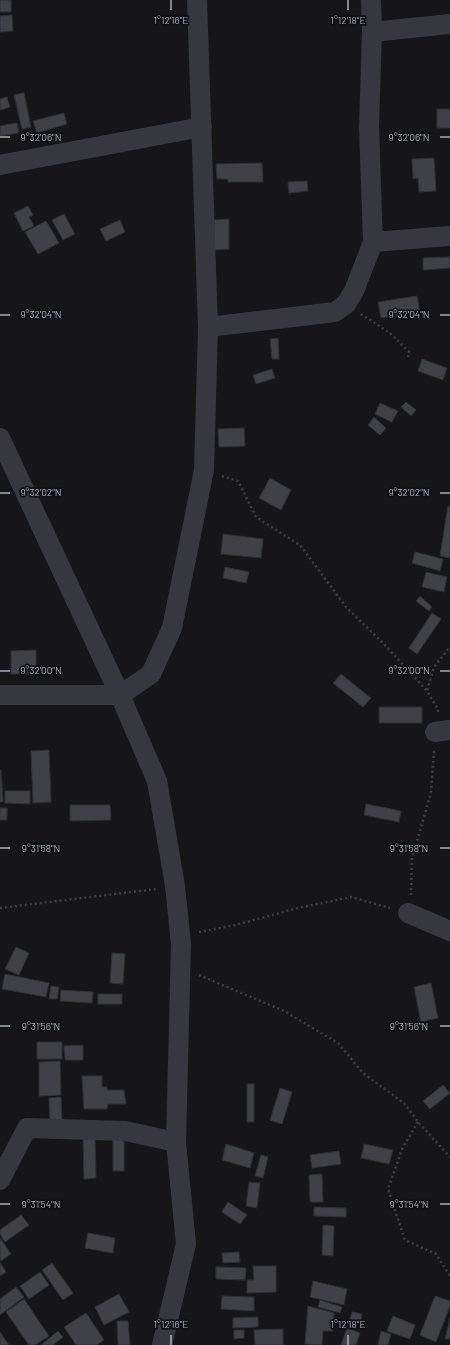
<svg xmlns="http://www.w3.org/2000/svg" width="450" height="1345" font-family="Barlow,sans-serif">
<rect width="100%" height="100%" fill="#161618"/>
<path fill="#404145" stroke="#303034" d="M0,0H11V12H0Z
M12,15L13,31L0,32V16Z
M24,93L31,127L22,129L14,95Z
M7,97L10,107L0,110V99Z
M437,109H450V128H437Z
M64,113L67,124L37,133L33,121Z
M17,123L19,133L0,136V126Z
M434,158L436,191L419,192L418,178L413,179L412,159Z
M262,163L263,182H228V179H217L216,164Z
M307,181L308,191L289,193L288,182Z
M28,206L33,215L29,217L34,226L23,231L14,213Z
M64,214L75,234L63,240L52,220Z
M229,219V249L214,250V220Z
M120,220L125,232L106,241L100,229Z
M46,221L59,243L38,254L25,232Z
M450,257V268L423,270V258Z
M417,296L420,312L381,318L378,302Z
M278,338L279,359H272L270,339Z
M422,359L447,368L443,380L418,371Z
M272,369L275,378L256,384L253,375Z
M406,402L416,410L411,416L401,407Z
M380,403L398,411L392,422L375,414Z
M374,417L386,428L380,435L368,425Z
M244,428L245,446L219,447L218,429Z
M270,478L291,490L281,510L259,498Z
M448,506L450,507V558L440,556Z
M223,534L263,539L261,558L221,554Z
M415,552L443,559L440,571L412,563Z
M225,567L249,572L246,583L223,578Z
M426,572L447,577L444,592L422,587Z
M420,596L432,607L429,611L416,601Z
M432,613L441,619L417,654L409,648Z
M36,650V674H11V651Z
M341,674L371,698L363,707L333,683Z
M379,707H422V723H379Z
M49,750L51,802L33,803L31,751Z
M0,770H1L3,802H0Z
M5,791H30V804L5,803Z
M366,804L401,811L399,822L364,815Z
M70,805H110L111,820L70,821Z
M0,808H7V820H0Z
M16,947L29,953L19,975L5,969Z
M112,953L125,954L123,984L110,983Z
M5,974L49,983L46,997L2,989Z
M431,983L438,1018L421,1022L414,987Z
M51,986L59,987L57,999H49Z
M61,990L93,992L92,1003L60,1001Z
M98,994H122V1004H98Z
M37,1042H62V1059H37Z
M83,1045V1060H65L64,1046Z
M60,1061L61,1095L39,1096V1062Z
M82,1076H102V1087H107V1090H124L126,1104H108L107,1109H84Z
M247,1084H254V1122H247Z
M443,1085L450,1093L430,1109L423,1101Z
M280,1088L292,1092L282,1124L270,1120Z
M61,1097L62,1121H50L49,1098Z
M95,1137L96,1178L84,1179L83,1138Z
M113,1138H124V1171H113Z
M226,1144L254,1153L250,1168L222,1160Z
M364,1144L393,1150L389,1164L361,1158Z
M339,1151L341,1164L312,1168L310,1155Z
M261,1155L268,1157L263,1178L255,1176Z
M322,1174L323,1202H310L309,1175Z
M249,1182L260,1183L257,1208L246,1206Z
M228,1202L247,1215L240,1224L222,1212Z
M314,1207L346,1208V1217L314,1216Z
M21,1215L29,1225L5,1242L0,1234V1230Z
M323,1225L334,1226L333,1256L322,1255Z
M88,1233L115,1238L113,1253L85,1248Z
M0,1238L11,1254L1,1261L0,1259Z
M239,1252L240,1262L223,1263L222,1253Z
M0,1262L6,1272L0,1276Z
M52,1263L73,1293L63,1300L42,1270Z
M253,1266H276V1292L247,1293V1280H254Z
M216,1267L246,1268L245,1280L216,1279Z
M40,1272L49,1285L29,1299L20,1286Z
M313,1281L347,1289L344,1305L310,1297Z
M16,1287L24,1297L0,1315V1299Z
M119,1294L129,1312L104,1325L95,1307Z
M222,1296L254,1297V1311L221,1309Z
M435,1296L450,1301V1306L436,1342L420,1335Z
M24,1299L49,1336L35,1345H29L6,1312Z
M320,1300L342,1307L340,1313L318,1307Z
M308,1306L334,1313L333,1331H323L322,1345L305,1344Z
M352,1312L362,1314L361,1322L350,1319Z
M86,1313L104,1340L97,1345H76L64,1327Z
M393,1316L415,1325L410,1339L387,1331Z
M258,1317V1327L233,1328V1318Z
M450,1318V1339H445Z
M117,1321H128L130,1345H118Z
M347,1328L360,1333L356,1345H341Z
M283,1329V1345H255L254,1330Z
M234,1330H244V1338L234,1339Z
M58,1331L63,1337L54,1344L55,1345H41Z
M381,1331L391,1334L388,1345H378Z
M0,1332L9,1345H0Z"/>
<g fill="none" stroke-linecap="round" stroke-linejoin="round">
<path stroke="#3d3f44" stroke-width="2.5" stroke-dasharray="2 3" stroke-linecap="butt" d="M361,314L390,333L409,352L408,357
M222,476L238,481L256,517L300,545L346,607L384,644L427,691
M438,712V709L427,691L434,667L450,647
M411,895L412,858L431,793L434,751
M0,908L156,889
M199,932L236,925L294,909L351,897L390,908
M199,975L284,1011L338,1043L363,1073L405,1104L418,1122L450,1157
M418,1122L402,1149L388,1189L405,1240L436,1254L450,1276"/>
<path stroke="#37383d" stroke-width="20" d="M372,32L450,24
M0,165L202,127
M373,242L450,236
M208,327L335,312L346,304L354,291L373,242L369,127L372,32L371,0
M0,438L120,695H0
M435,732L450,730
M408,913L450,931
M0,1180L27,1128L125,1131L176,1142
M162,1345L186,1244L176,1142L181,944L175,886L157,781L120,695L151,674L172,628L204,470L208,327L197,0"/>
</g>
<path fill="none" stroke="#a8adb8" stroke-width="1.5" d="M171,0V10M348,0V10M0,137H10M440,137H450M0,315H10M440,315H450M0,493H10M440,493H450M0,671H10M440,671H450M0,848H10M440,848H450M0,1026H10M440,1026H450M0,1204H10M440,1204H450M171,1335V1345M348,1335V1345"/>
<g font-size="10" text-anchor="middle" fill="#a8adb8" stroke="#111113" stroke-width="3.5" stroke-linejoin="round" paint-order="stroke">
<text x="171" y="24">1°12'16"E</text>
<text x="348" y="24">1°12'18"E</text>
<text x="41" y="141">9°32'06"N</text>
<text x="409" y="141">9°32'06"N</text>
<text x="41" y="318">9°32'04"N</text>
<text x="409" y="318">9°32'04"N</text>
<text x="41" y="496">9°32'02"N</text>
<text x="409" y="496">9°32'02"N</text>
<text x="41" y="674">9°32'00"N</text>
<text x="409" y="674">9°32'00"N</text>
<text x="41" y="852">9°31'58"N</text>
<text x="409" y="852">9°31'58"N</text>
<text x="41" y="1030">9°31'56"N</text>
<text x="409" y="1030">9°31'56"N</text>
<text x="41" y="1208">9°31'54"N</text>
<text x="409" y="1208">9°31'54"N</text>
<text x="171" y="1328">1°12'16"E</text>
<text x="348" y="1328">1°12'18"E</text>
</g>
</svg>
